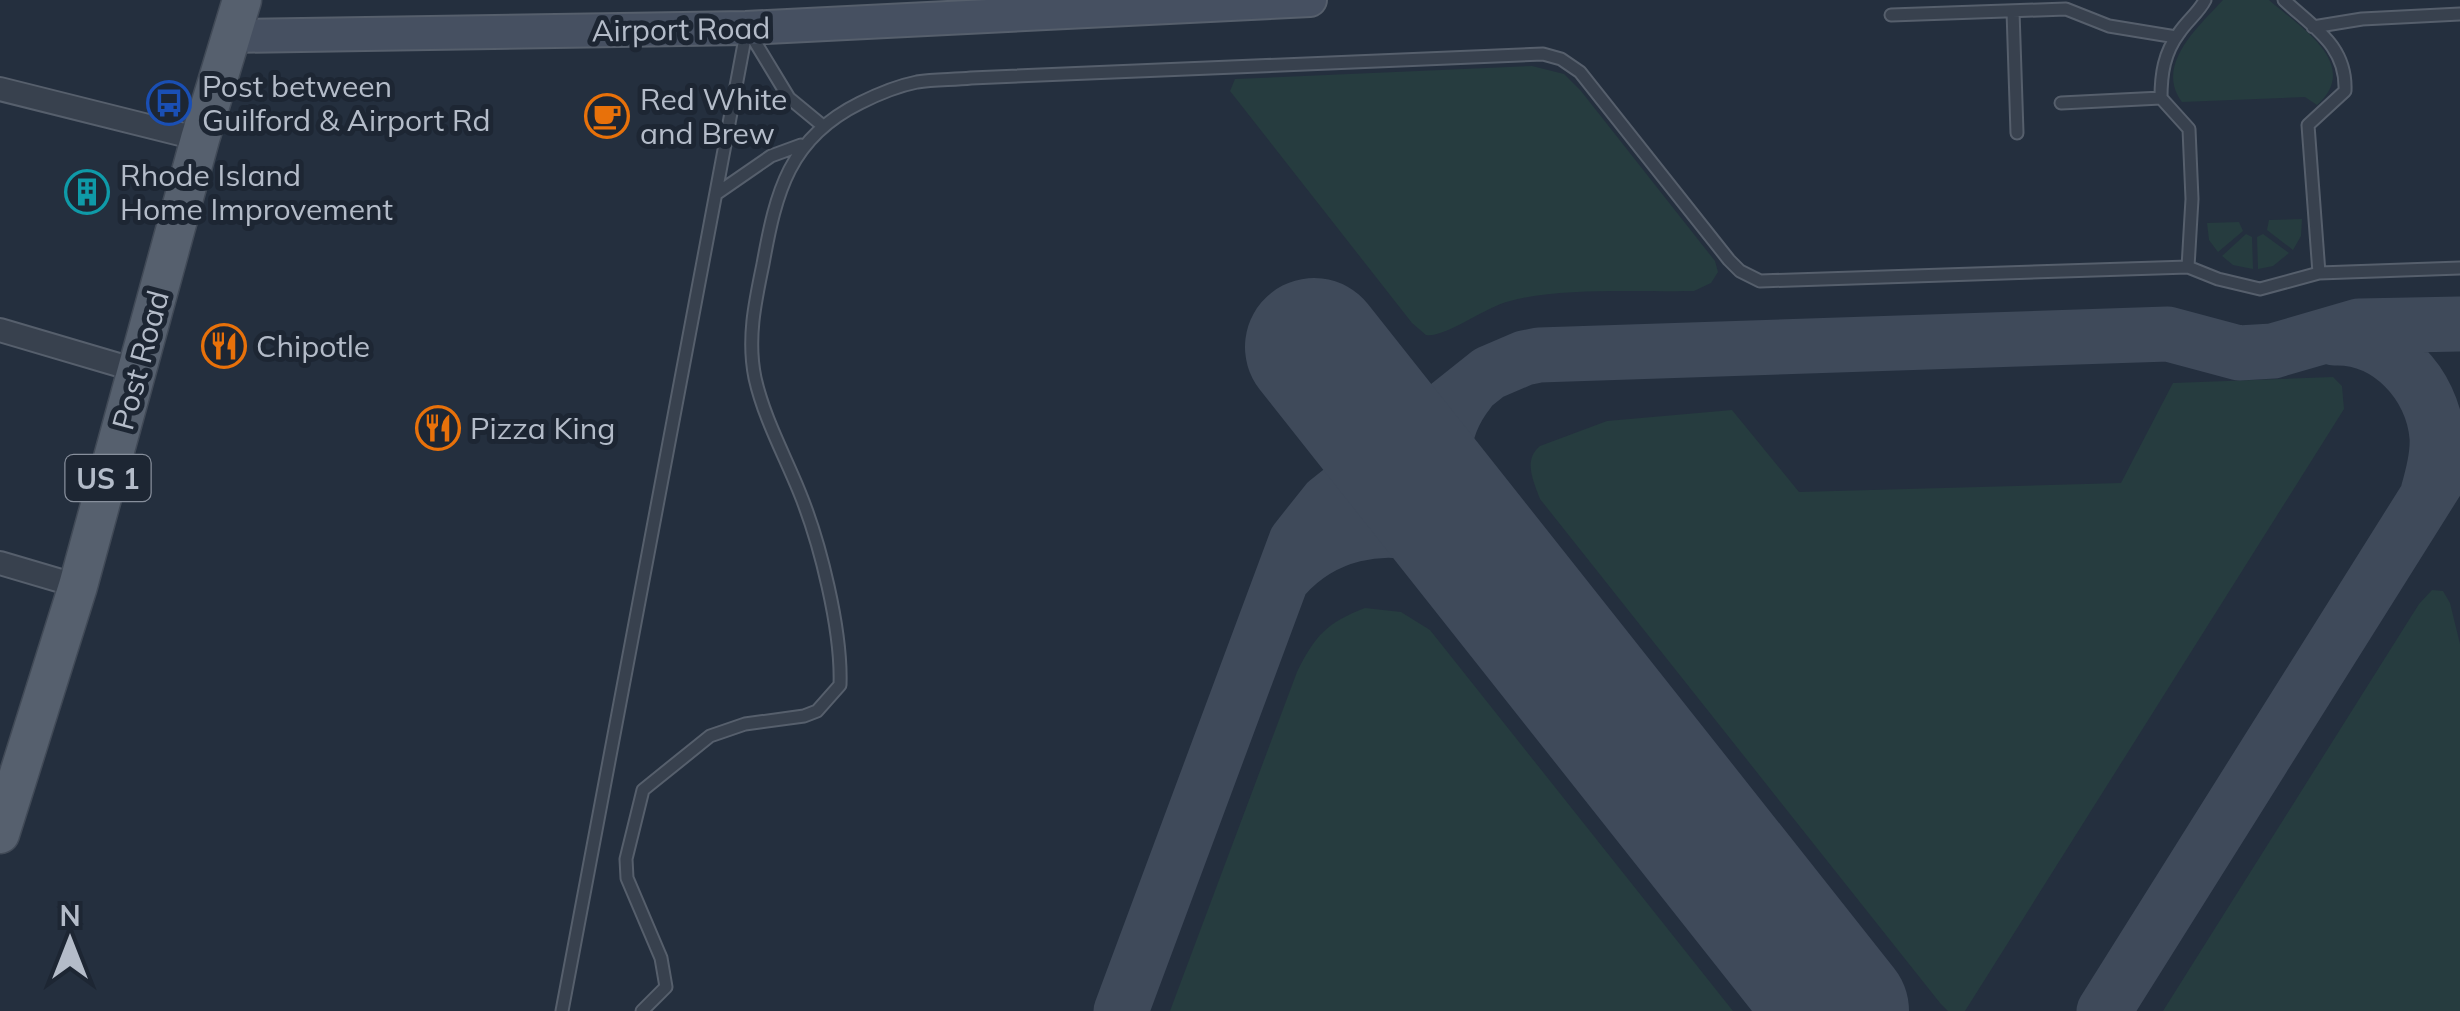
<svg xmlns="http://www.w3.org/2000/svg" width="2460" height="1011" font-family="Mulish,sans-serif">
<rect width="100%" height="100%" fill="#242f3e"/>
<path fill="#263c3f" d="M2223,0H2269C2298,26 2363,64 2317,105L2305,97L2182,102C2154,65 2199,26 2223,0Z
M1532,66L1564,74L1581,91L1715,261L1718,272L1711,283L1694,291C1640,292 1560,287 1510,301C1485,307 1445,338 1426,335L1412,323L1230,91L1235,79Z
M2302,219L2301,236L2293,250L2267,230L2269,220Z
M2239,222L2243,231L2218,252L2209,240L2207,223Z
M2246,234L2252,237L2253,269L2233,265L2222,256Z
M2263,234L2289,253L2273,266L2258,269L2257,237Z
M2333,377L2342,386L2344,409L1965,1011H1948L1940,1003L1540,499C1533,480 1523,460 1540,446L1607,421L1732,410L1799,492L2121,483L2173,383Z
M2432,590L2443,591L2450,603L2460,644V1011H2163L2419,604Z
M1365,608L1401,612L1430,630L1733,1011H1170L1297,672C1315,636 1326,623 1365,608Z"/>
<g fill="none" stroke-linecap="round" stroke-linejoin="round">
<path stroke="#3f4a5a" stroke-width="55" d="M2334,338C2388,336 2433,384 2437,437C2438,455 2433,475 2428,492
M1458,528C1440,478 1434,435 1469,391
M1284,577C1322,534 1381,520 1435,538C1452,543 1468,554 1484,562
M1121,1011L1296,541L1327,502L1489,373L1524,358L1539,355L2168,334L2239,353L2273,351L2359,326L2460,324
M2104,1011L2460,444"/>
<path stroke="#3f4a5a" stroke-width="138" d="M1314,347L1840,1011"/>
<g stroke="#565f6c" stroke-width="15">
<path id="service" d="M2284,0C2314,28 2347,46 2345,91L2308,125L2319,273
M2013,11L2017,133
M1891,15L2066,9L2109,26L2176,37
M2313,27L2362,19L2460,14
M749,32L789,98L823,126
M2061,103L2161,98
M716,194L771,156L801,145
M2188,267L2192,199L2189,129L2161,98C2161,74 2164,53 2179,33C2187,21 2199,12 2205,0
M562,1011L746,33
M642,1011L666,987L661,958L627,878L626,859L643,790L710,736L745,724L804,716L817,711L840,685C842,630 820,542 799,491C784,454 764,418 755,378C747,339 755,302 763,264C776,192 789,138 860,103C878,94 897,86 917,82C935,79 953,80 971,78L1543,54L1561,59L1580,72L1729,260L1740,271L1760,281L2188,267L2218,279L2260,289L2319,273L2460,268"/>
</g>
<g stroke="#565f6c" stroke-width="26">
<path id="minor" d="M0,89L200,139
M0,330L139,371
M0,563L78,586"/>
</g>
<g stroke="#565f6c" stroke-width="36">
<path id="secondary" d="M231,36L746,28L1310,0"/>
</g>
<g stroke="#414a57" stroke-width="41">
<path id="primary" d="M0,834L78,586L200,139L242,0"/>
</g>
<use href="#service" stroke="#38414e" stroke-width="11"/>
<use href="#minor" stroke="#38414e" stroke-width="22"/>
<use href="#secondary" stroke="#465061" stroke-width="32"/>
<use href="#primary" stroke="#56606e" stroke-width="38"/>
</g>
<defs>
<g id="bus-ring" transform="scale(2.25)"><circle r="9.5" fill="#1d2633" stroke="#1a4fb4" stroke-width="1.5"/><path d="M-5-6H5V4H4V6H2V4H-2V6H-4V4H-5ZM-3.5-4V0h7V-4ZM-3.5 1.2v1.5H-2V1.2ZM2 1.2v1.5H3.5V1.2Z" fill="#1a4fb4"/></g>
<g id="cafe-ring" transform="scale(2.25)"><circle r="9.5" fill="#1d2633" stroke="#e8710a" stroke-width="1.5"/><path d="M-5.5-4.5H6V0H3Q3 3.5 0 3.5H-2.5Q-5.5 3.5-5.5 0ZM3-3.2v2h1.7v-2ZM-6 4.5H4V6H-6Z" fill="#e8710a"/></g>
<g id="building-ring" transform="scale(2.25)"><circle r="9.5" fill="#1d2633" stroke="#0f9aa8" stroke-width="1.5"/><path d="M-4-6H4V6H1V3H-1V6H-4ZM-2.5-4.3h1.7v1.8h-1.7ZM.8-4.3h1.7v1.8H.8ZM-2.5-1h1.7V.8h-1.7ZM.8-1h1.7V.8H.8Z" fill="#0f9aa8"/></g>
<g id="restaurant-ring" transform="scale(2.25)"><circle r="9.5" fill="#1d2633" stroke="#e8710a" stroke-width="1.5"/><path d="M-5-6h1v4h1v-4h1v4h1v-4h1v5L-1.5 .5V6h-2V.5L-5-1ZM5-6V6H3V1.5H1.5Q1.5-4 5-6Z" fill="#e8710a"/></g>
</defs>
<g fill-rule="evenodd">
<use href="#bus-ring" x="169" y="103"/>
<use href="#cafe-ring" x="607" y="116"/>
<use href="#building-ring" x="87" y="192"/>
<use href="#restaurant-ring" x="224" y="346"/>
<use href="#restaurant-ring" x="438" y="428"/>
</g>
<g text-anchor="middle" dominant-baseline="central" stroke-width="10" stroke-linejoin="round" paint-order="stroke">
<rect fill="#1d2633" stroke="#878f9c" stroke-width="2.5" x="65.5" y="455" width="85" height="46" rx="8"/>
<g font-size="28" font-weight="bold" fill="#b4bcc9">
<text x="108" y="478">US 1</text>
</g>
<g font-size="30" fill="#b4bcc9" stroke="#1d2633">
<text transform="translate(681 29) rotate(-1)">Airport Road</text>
<text transform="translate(140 360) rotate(-75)">Post Road</text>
</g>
<g font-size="30" fill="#b4bcc9" stroke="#1d2633" text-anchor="start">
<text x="202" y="86">Post between<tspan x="202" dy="34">Guilford &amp; Airport Rd</tspan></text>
<text x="640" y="99">Red White<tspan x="640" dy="34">and Brew</tspan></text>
<text x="120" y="175">Rhode Island<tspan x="120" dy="34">Home Improvement</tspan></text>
<text x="256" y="346">Chipotle</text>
<text x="470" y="428">Pizza King</text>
</g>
</g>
<g transform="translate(70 941)" stroke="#1d2633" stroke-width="8" paint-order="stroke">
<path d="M0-8L18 38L0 25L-18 38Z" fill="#b4bcc9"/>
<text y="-15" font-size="28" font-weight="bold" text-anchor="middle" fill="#b4bcc9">N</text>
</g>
</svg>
